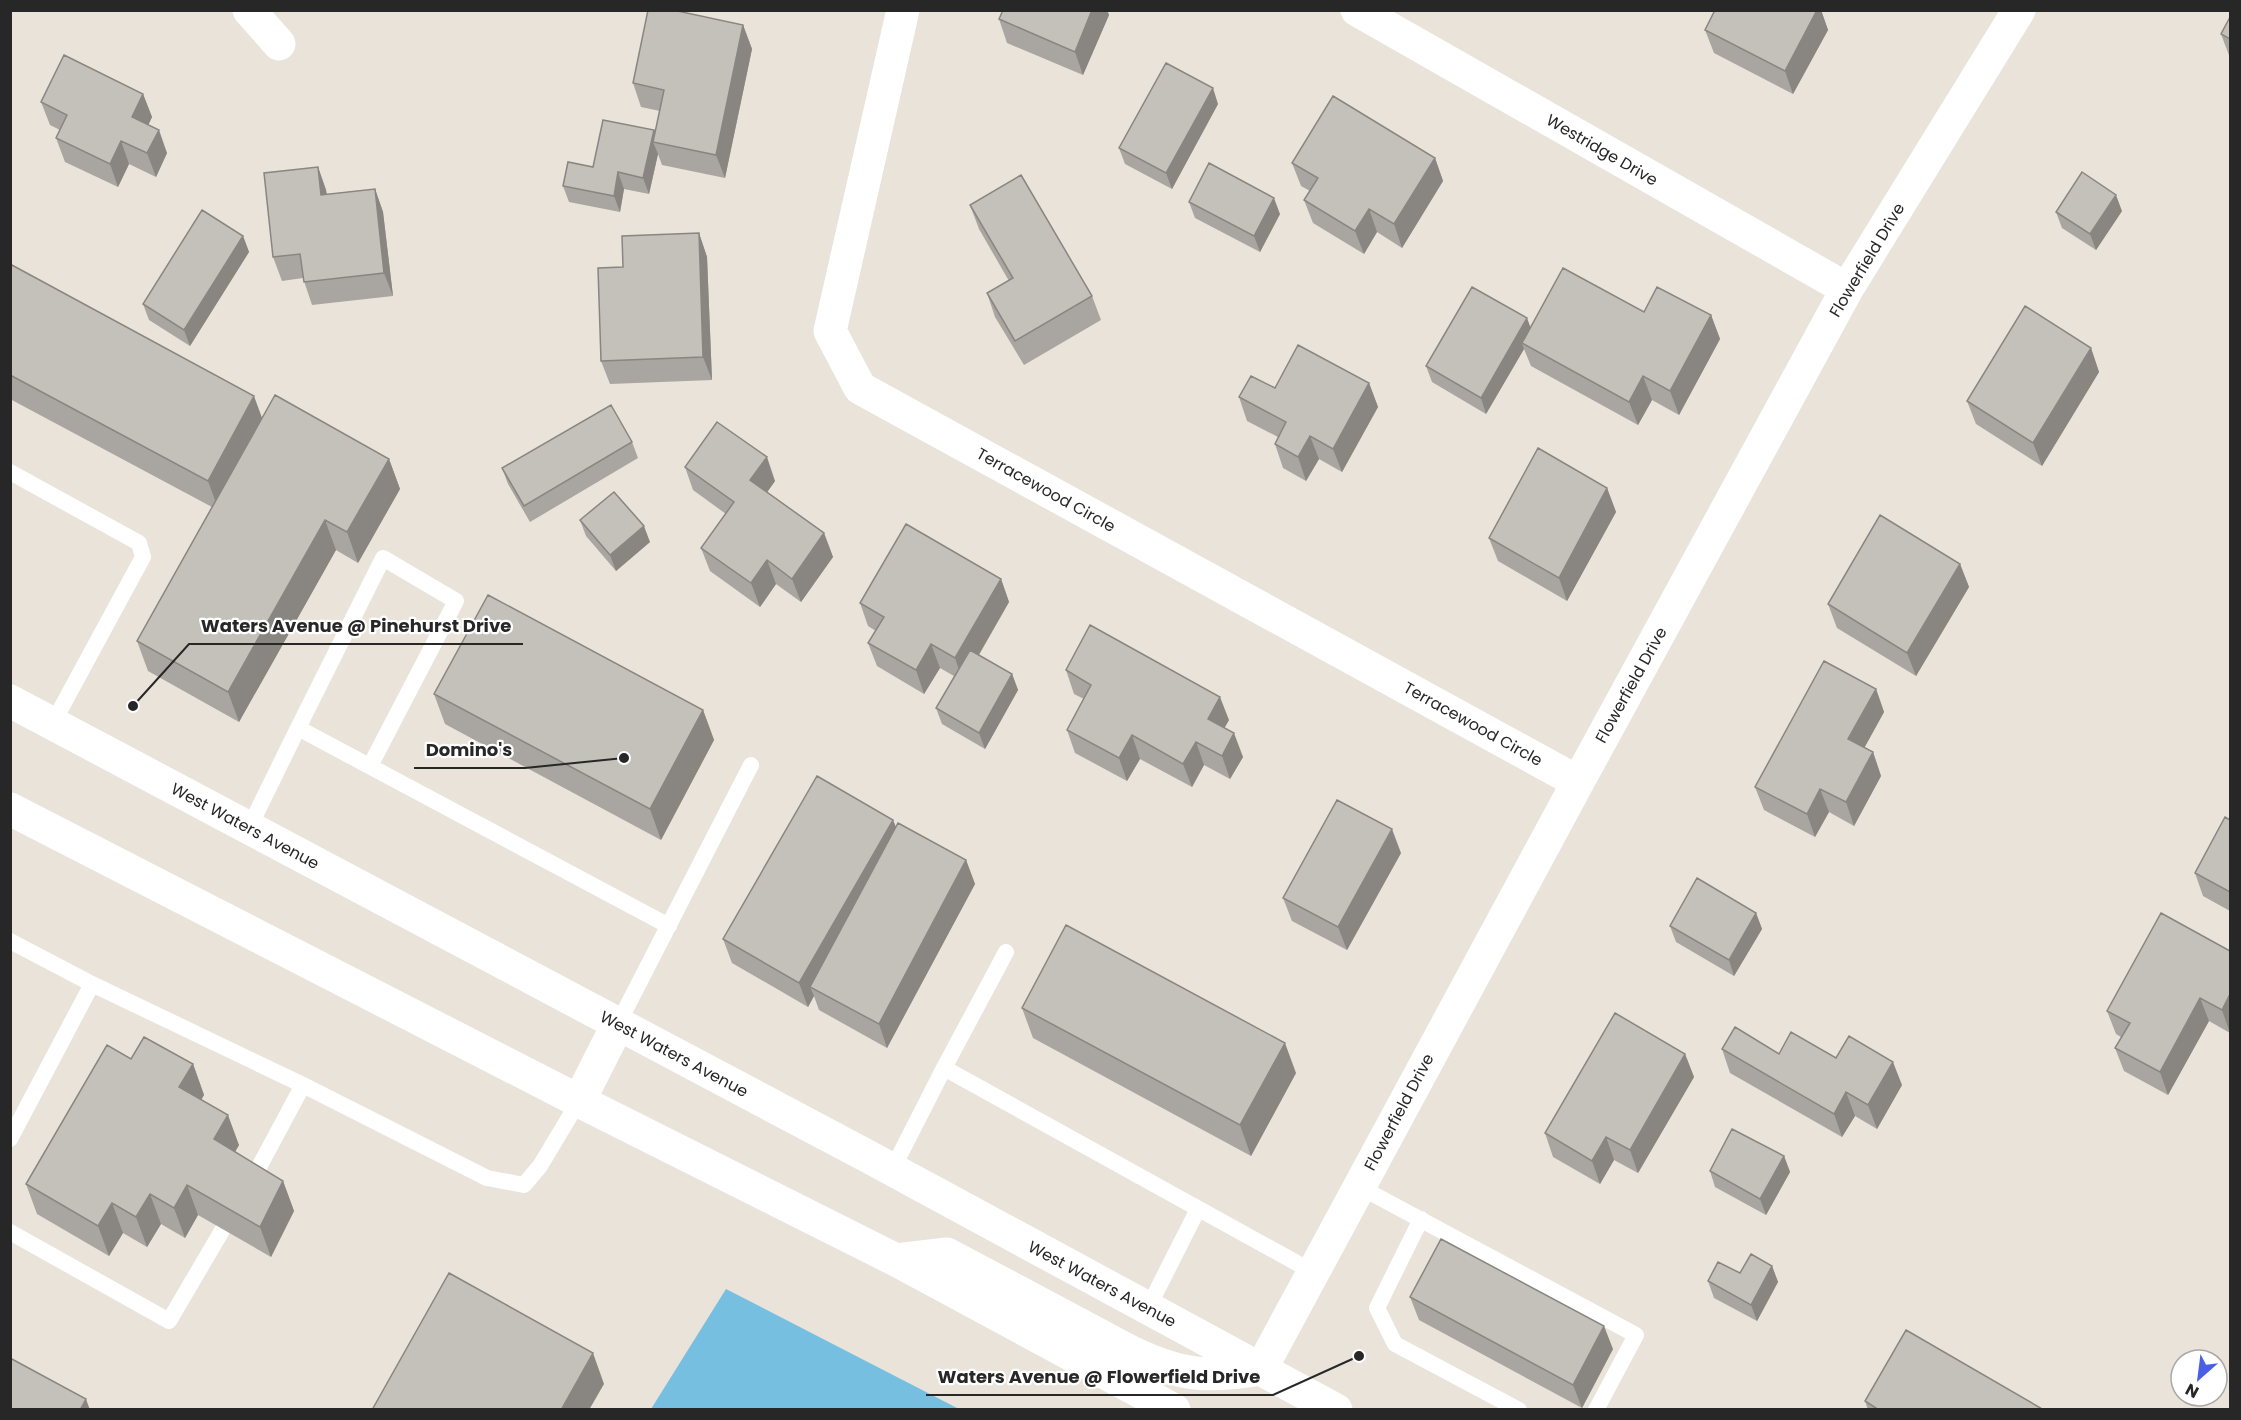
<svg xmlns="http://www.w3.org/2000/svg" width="2241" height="1420" font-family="Poppins,sans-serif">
<rect width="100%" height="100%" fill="#e9e3da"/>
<path fill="#77bfe0" d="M726,1289L959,1409H651Z"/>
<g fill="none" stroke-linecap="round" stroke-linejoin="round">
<path stroke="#fff" stroke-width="16" d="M10,472L139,543L143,557L53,723
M298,728L383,558L456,601L370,766
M249,828L298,728L669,926
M10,941L92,984L303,1085L487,1178L524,1185L540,1166L579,1101
M618,1024L751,765
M944,1068L1006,952
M10,1139L92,984
M892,1170L944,1068L1313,1272
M250,1184L303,1085
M1358,1186L1636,1335L1596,1410
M1421,1219L1377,1308L1395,1344L1519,1410
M10,1232L169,1321L223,1229
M1148,1308L1198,1209"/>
<path stroke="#fff" stroke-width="33" d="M249,10L279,44
M903,10L830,331L860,388L1578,782
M1357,10L1847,289
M1261,1369L1578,782L1847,289L2019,10"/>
<path stroke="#fff" stroke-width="33" d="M10,701L869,1157L1336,1410
M10,809L579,1101L896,1260L1174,1410
M579,1101L618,1024
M896,1260L947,1254L1133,1353C1181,1376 1209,1378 1261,1369"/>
</g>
<path fill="#a9a5a0" d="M1003,10H1107L1109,15L1083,75L1007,43L999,19Z
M1715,10H1821L1828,30L1793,94L1714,53L1705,30Z
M2230,17V58L2221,34Z
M743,25L752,49L725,178L662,165L658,154L649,194L624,189L620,212L569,202L563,186L593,167L655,134L660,111L641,107L633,83Z
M143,94L152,117L148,125L167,153L156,177L129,164L118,187L65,162L56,138L60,130L50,125L41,102Z
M1218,104L1172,189L1125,164L1119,148Z
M1435,158L1443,181L1402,248L1377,232L1364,254L1313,223L1304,200L1310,191L1301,186L1292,163Z
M318,167L326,190L327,194L375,189L383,212L393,296L312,305L303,278L282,281L273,257Z
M1189,202L1280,214L1260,252L1195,218Z
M970,205L1092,296L1101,320L1024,365L995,317L987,293L1009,281L979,229Z
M2122,211L2096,250L2062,228L2056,212Z
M699,233L707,257L712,380L610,384L601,361L623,267Z
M243,236L249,252L190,346L149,320L143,304Z
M10,264L262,418L389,459L400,489L358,563L336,550L239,722L148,671L137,641L212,507L10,399Z
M1644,312L1711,315L1720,339L1679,415L1652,400L1638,425L1531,366L1524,349L1486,414L1432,382L1426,366L1531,327Z
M2091,348L2099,372L2042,466L1976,424L1967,401Z
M1369,383L1378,407L1342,472L1319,459L1306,481L1283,468L1275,444L1278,437L1247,421L1239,397L1275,388Z
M632,442L638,458L530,522L508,484L502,468Z
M685,467L775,481L767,492L824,533L833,557L801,602L776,584L760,607L710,571L701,548L726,514L693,490Z
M1607,488L1616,512L1567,601L1498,561L1489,538Z
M580,520L650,542L616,571L586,536Z
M1960,564L1969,587L1916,676L1837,628L1828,604Z
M1001,579L1009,602L979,655L1012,674L1018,690L985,749L942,724L936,708L954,676L940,668L924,694L877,666L868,643L876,631L868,626L860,603Z
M1066,670L1229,720L1224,728L1243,757L1230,779L1204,765L1192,787L1140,759L1127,781L1075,753L1067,730L1084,699L1074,694Z
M1876,689L1884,712L1864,748L1873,752L1881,776L1854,826L1829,812L1815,837L1764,810L1755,787Z
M434,694L703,710L714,740L661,840L445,724Z
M893,820L896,827L966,860L975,884L887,1048L819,1010L814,996L808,1007L732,963L723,939Z
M2230,820V911L2203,896L2195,873Z
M1401,853L1347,950L1292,921L1283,898Z
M1756,913L1762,929L1734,976L1676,942L1670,926Z
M2230,951V1033L2209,1021L2168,1095L2124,1071L2115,1048L2121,1037L2116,1034L2107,1011Z
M1022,1008L1296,1073L1251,1156L1033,1038Z
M1722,1049L1836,1058L1902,1085L1877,1129L1855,1116L1842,1137L1730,1073Z
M1685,1054L1694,1077L1638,1173L1614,1160L1600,1184L1553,1157L1545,1133Z
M131,1059L193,1064L204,1095L201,1100L239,1145L235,1152L283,1181L294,1211L271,1257L198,1215L185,1238L161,1224L147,1247L123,1233L109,1256L37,1214L26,1184Z
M1784,1156L1790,1172L1766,1215L1715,1187L1710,1171Z
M1772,1266L1778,1282L1757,1321L1714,1298L1708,1281Z
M1410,1297L1613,1349L1582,1408L1419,1320Z
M1865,1401L2044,1410H1868Z"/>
<path fill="#898682" d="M1092,10H1107L1109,15L1083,75L1075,52Z
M1817,10H1821L1828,30L1793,94L1785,71Z
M743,25L752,49L725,178L716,155Z
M1213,88L1218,104L1172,189L1166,173Z
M143,94L152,117L141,141L132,117Z
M159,130L167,153L156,177L147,153Z
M654,130L658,143L653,142L658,154L649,194L643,178Z
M121,141L129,164L118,187L110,164Z
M1435,158L1443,181L1402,248L1394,224Z
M318,167L326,190L329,219L321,195Z
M618,172L624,189L620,212L614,196Z
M375,189L383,212L393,296L384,273Z
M2116,195L2122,211L2096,250L2090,234Z
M1274,198L1280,214L1260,252L1254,236Z
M1369,209L1377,232L1364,254L1355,231Z
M699,233L707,257L712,380L703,357Z
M243,236L249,252L190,346L184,330Z
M1711,315L1720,339L1679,415L1670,391Z
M1527,318L1533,334L1522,343L1524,349L1486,414L1481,398Z
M2091,348L2099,372L2042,466L2033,443Z
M1643,376L1652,400L1638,425L1629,402Z
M1369,383L1378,407L1342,472L1333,449Z
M254,396L265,426L219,511L208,481Z
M1310,436L1319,459L1306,481L1298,457Z
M767,457L775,481L759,504L750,480Z
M389,459L400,489L358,563L347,532Z
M1607,488L1616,512L1567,601L1559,578Z
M325,520L336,550L239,722L228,692Z
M644,526L650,542L616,571L610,555Z
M824,533L833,557L801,602L792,579Z
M767,560L776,584L760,607L751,583Z
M1960,564L1969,587L1916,676L1907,653Z
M1001,579L1009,602L963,682L955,658Z
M931,644L940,668L924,694L916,670Z
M1012,674L1018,690L985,749L979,733Z
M1876,689L1884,712L1856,763L1848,739Z
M1220,697L1229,720L1216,743L1208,719Z
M703,710L714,740L661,840L650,809Z
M1234,733L1243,757L1230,779L1222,756Z
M1132,735L1140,759L1127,781L1119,758Z
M1196,742L1204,765L1192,787L1183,764Z
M1873,752L1881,776L1854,826L1846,802Z
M1820,789L1829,812L1815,837L1807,814Z
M893,820L902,843L810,987L814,996L808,1007L799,983Z
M1392,829L1401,853L1347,950L1338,927Z
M966,860L975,884L887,1048L879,1024Z
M1756,913L1762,929L1734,976L1729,960Z
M2230,994V1033L2222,1010Z
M2200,998L2209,1021L2168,1095L2160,1072Z
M1285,1043L1296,1073L1251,1156L1240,1125Z
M1685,1054L1694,1077L1638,1173L1630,1150Z
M1893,1062L1902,1085L1877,1129L1868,1105Z
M193,1064L204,1095L190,1118L179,1087Z
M1846,1092L1855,1116L1842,1137L1834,1114Z
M228,1115L239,1145L225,1169L214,1139Z
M1606,1137L1614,1160L1600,1184L1592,1161Z
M1784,1156L1790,1172L1766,1215L1760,1199Z
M283,1181L294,1211L271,1257L260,1227Z
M187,1185L198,1215L185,1238L174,1208Z
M150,1194L161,1224L147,1247L136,1217Z
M112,1203L123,1233L109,1256L98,1226Z
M1772,1266L1778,1282L1757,1321L1751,1305Z
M1604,1326L1613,1349L1582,1408L1573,1385Z
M593,1353L604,1384L589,1410H561Z
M86,1399L90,1410H80Z"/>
<path fill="#c4c0ba" stroke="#898682" stroke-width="1.5" d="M648,10H673L743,25L716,155L653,142L664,90L633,83Z
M1003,10H1092L1075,52L999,19Z
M1715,10H1817L1785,71L1705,30Z
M2230,17V39L2221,34Z
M64,55L143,94L132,117L159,130L147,153L121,141L110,164L56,138L67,115L41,102Z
M1166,63L1213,88L1166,173L1119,148Z
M1333,96L1435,158L1394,224L1369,209L1355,231L1304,200L1318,178L1292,163Z
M603,120L654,130L643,178L618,172L614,196L563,186L568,162L593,167Z
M1209,163L1274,198L1254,236L1189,202Z
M318,167L321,195L375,189L384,273L304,282L300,254L273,257L264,173Z
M2082,172L2116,195L2090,234L2056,212Z
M1021,175L1092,296L1015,341L987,293L1013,278L970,205Z
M202,210L243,236L184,330L143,304Z
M699,233L703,357L601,361L598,268L623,267L622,236Z
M10,264L254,396L208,481L10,375Z
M1563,268L1644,312L1657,287L1711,315L1670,391L1643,376L1629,402L1522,343Z
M1472,287L1527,318L1481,398L1426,366Z
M2025,306L2091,348L2033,443L1967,401Z
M1298,345L1369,383L1333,449L1310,436L1298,457L1275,444L1286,422L1239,397L1251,376L1275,388Z
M275,395L389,459L347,532L325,520L228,692L137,641Z
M611,405L632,442L524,506L502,468Z
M717,422L767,457L750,480L824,533L792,579L767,560L751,583L701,548L734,502L685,467Z
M1538,448L1607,488L1559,578L1489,538Z
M614,492L644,526L610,555L580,520Z
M1880,515L1960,564L1907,653L1828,604Z
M906,524L1001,579L955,658L931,644L916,670L868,643L884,617L860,603Z
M488,595L703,710L650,809L434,694Z
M1090,625L1220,697L1208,719L1234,733L1222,756L1196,742L1183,764L1132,735L1119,758L1067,730L1091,685L1066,670Z
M970,650L1012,674L979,733L936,708Z
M1824,661L1876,689L1848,739L1873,752L1846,802L1820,789L1807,814L1755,787Z
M817,776L893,820L799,983L723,939Z
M1337,800L1392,829L1338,927L1283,898Z
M2225,817L2230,820V892L2195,873Z
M898,823L966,860L879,1024L810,987Z
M1697,878L1756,913L1729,960L1670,926Z
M2161,913L2230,951V994L2222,1010L2200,998L2160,1072L2115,1048L2130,1023L2107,1011Z
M1066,925L1285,1043L1240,1125L1022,1008Z
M1615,1013L1685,1054L1630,1150L1606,1137L1592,1161L1545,1133Z
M1735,1027L1779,1054L1791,1032L1836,1058L1849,1036L1893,1062L1868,1105L1846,1092L1834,1114L1722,1049Z
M144,1037L193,1064L179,1087L228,1115L214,1139L283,1181L260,1227L187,1185L174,1208L150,1194L136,1217L112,1203L98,1226L26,1184L107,1045L131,1059Z
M1732,1129L1784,1156L1760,1199L1710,1171Z
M1441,1239L1604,1326L1573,1385L1410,1297Z
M1751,1254L1772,1266L1751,1305L1708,1281L1718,1262L1740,1273Z
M449,1273L593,1353L561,1410H372Z
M1906,1330L2044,1410H1879L1865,1401Z
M10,1358L86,1399L80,1410H10Z"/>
<g text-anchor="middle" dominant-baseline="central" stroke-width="4.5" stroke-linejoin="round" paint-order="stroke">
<g font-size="16" fill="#272727" stroke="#fff">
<text transform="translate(1602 150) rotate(30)">Westridge Drive</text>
<text transform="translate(1867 260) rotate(-59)">Flowerfield Drive</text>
<text transform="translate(1046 490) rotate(29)">Terracewood Circle</text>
<text transform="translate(1631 685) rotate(-61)">Flowerfield Drive</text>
<text transform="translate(1473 724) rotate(29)">Terracewood Circle</text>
<text transform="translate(245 826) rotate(28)">West Waters Avenue</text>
<text transform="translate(674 1054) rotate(28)">West Waters Avenue</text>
<text transform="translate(1399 1112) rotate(-62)">Flowerfield Drive</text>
<text transform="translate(1102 1284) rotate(28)">West Waters Avenue</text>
</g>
</g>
<path fill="none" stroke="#272727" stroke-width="2" d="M133 706L189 644H523M624 758L525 768H414M1359 1356L1273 1395H926"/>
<g fill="#272727" stroke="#fff" stroke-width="2">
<circle cx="133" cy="706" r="6"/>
<circle cx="624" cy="758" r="6"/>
<circle cx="1359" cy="1356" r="6"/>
</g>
<g font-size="18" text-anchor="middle" font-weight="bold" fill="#272727" stroke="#fff" stroke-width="4.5" stroke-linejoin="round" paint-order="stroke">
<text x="356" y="632">Waters Avenue @ Pinehurst Drive</text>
<text x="469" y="756">Domino's</text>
<text x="1099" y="1383">Waters Avenue @ Flowerfield Drive</text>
</g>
<rect width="2241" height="1420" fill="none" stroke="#272727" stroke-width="24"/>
<g transform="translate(2199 1378) rotate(208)"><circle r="28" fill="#ffffff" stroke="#a9a9a9" stroke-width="1.5"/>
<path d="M0-4.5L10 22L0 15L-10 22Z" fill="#4a5ee6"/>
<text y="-9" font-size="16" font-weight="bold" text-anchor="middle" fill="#272727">N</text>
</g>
</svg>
